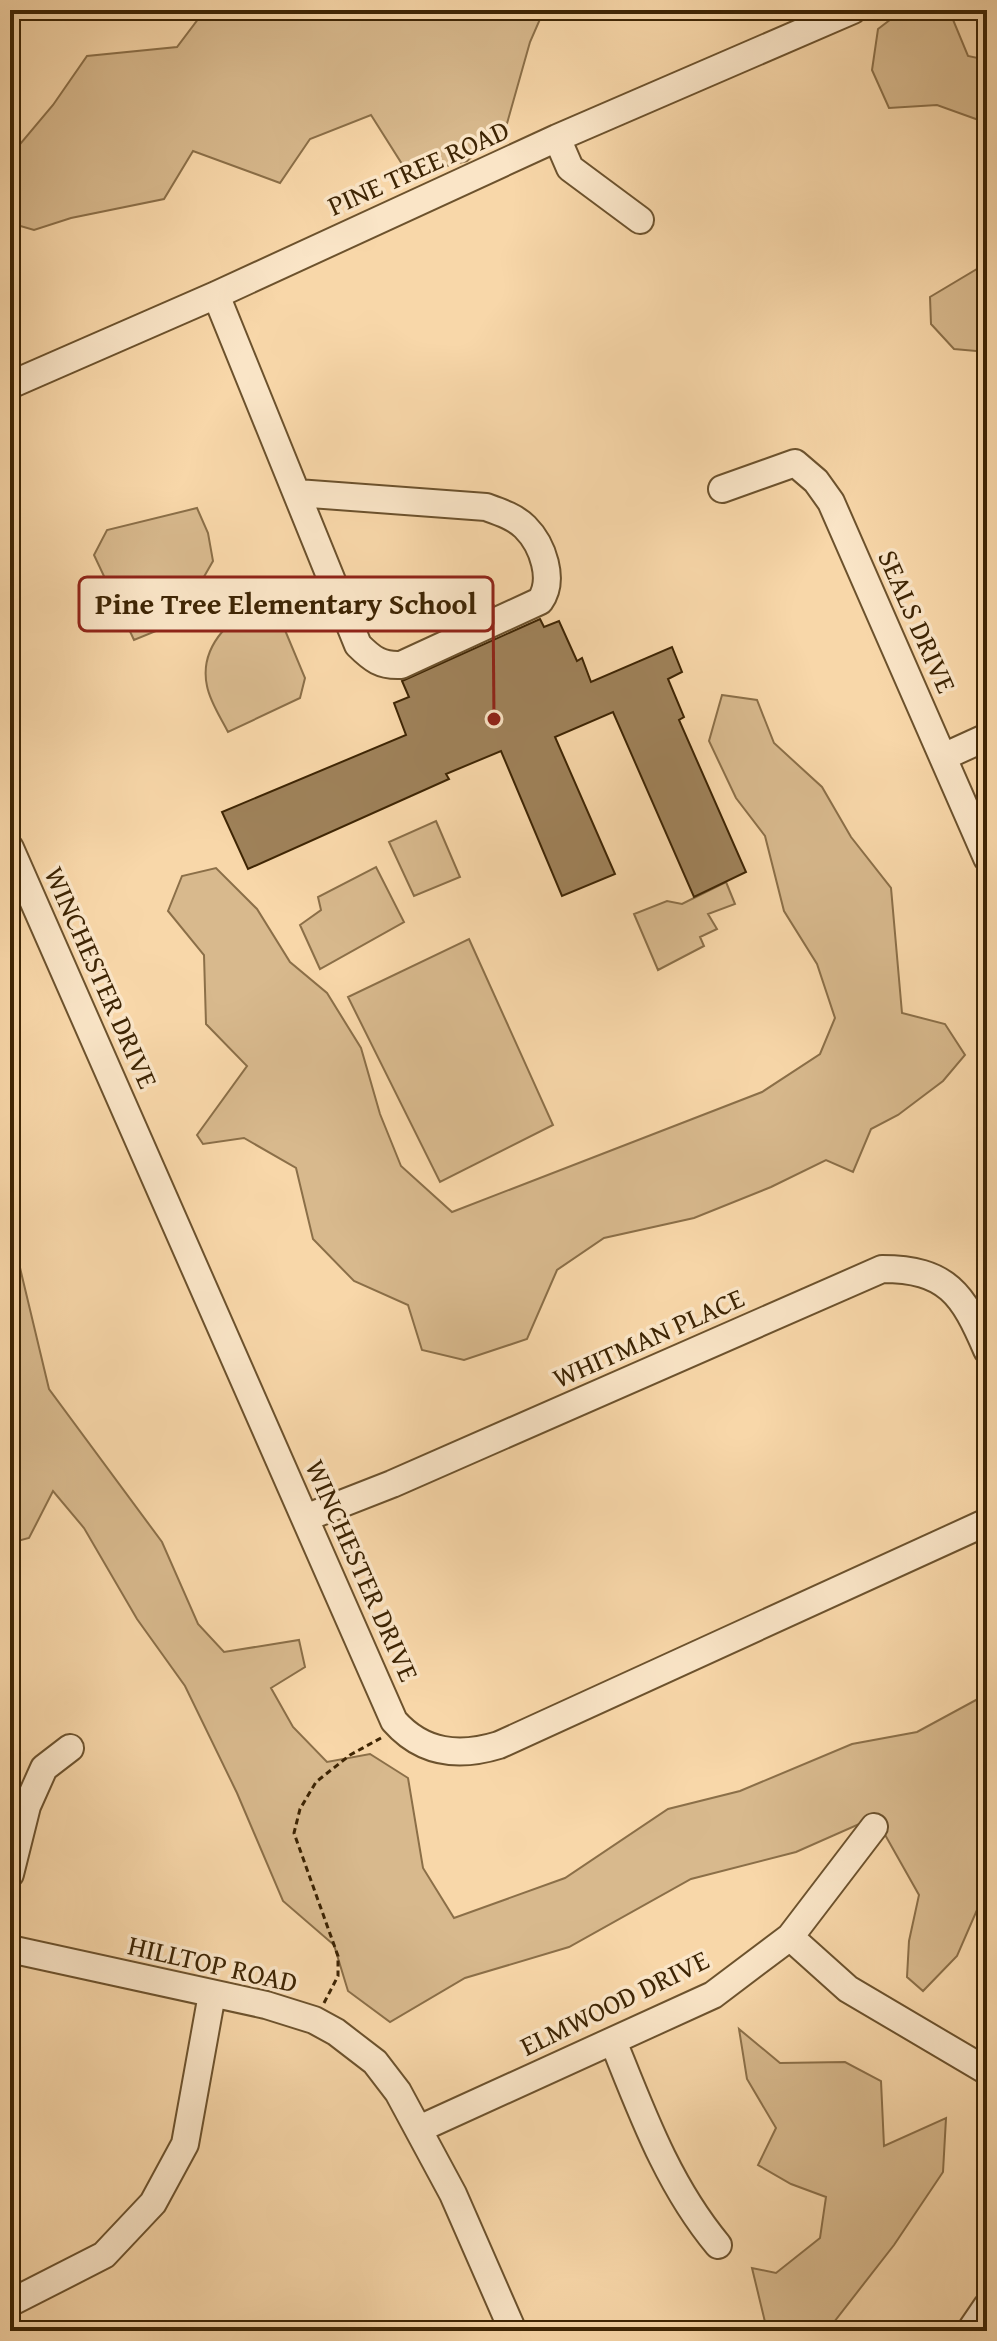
<svg xmlns="http://www.w3.org/2000/svg" width="997" height="2341" font-family="'Gentium Book Plus',serif">
<rect width="100%" height="100%" fill="#f8d7a9"/>
<filter id="stains"><feTurbulence type="fractalNoise" baseFrequency=".0025" numOctaves="4"/><feColorMatrix values="0 0 0 0 .2 0 0 0 0 .09 0 0 0 0 .02 0 0 0 .5 -.17"/></filter>
<radialGradient id="worn" r=".72"><stop offset=".6" stop-color="#630" stop-opacity="0"/><stop offset="1" stop-color="#630" stop-opacity=".3"/></radialGradient>
<path fill="#d8b98d" stroke="#8b6f48" stroke-width="2" d="M205,10H544L530,42L506,127L467,161L409,175L371,115L310,139L280,183L193,151L164,199L71,218L34,230L10,223V156L53,105L87,56L177,47Z
M903,10H949L968,56L987,60V123L937,105L889,108L872,70L878,29Z
M987,263V352L954,349L931,324L930,297Z
M197,508L208,533L213,561L178,622L134,640L94,555L107,530Z
M272,599L305,678L300,698L228,732C221,718 210,702 207,686C198,644 236,611 272,599Z
M722,695L757,700L774,743L822,787L851,837L891,888L902,1013L945,1024L965,1055L943,1081L898,1115L871,1129L853,1172L826,1160L771,1187L694,1218L604,1238L557,1270L527,1339L464,1360L422,1350L408,1305L354,1281L313,1239L296,1168L244,1138L203,1144L197,1135L247,1066L206,1024L204,955L168,911L182,876L216,868L257,909L290,962L327,993L361,1048L380,1114L401,1166L452,1212L762,1092L820,1054L835,1018L817,964L784,911L765,836L736,798L709,741Z
M436,821L460,877L414,896L389,842Z
M376,867L404,922L320,969L300,925L321,910L318,897Z
M726,882L735,904L708,914L717,929L700,937L704,946L658,970L634,914L667,901L682,904Z
M469,939L553,1125L440,1182L348,997Z
M10,1226L49,1389L162,1542L198,1624L224,1652L299,1640L305,1667L271,1688L293,1727L327,1762L370,1754L408,1778L423,1868L454,1918L565,1878L668,1809L740,1791L852,1744L917,1732L987,1694V1900L980,1903L957,1956L923,1991L907,1977L909,1941L919,1895L875,1817L796,1852L691,1879L569,1947L465,1978L390,2022L348,1991L334,1945L283,1901L237,1793L185,1686L137,1619L84,1528L53,1491L29,1538L10,1543Z
M739,2029L780,2063L845,2062L881,2081L884,2146L946,2118L943,2172L894,2245L827,2331H763L766,2326L752,2268L776,2273L820,2238L826,2197L791,2184L758,2165L776,2128L747,2079Z"/>
<path fill="#9f825a" stroke="#3e2504" stroke-width="2" d="M540,619L544,627L559,621L577,661L582,658L591,682L672,647L682,672L668,679L684,717L679,720L746,872L694,897L613,712L555,737L615,874L562,896L501,751L446,774L449,779L248,869L222,812L406,735L394,703L409,697L402,681Z"/>
<g fill="none" stroke-linecap="round" stroke-linejoin="round">
<g stroke="#6c522d" stroke-width="30">
<path id="minor" d="M557,138L570,168L640,220
M216,295L358,645C372,659 381,666 401,665L540,601C555,580 543,545 525,527C515,517 500,512 486,507L297,493
M10,385L216,295L557,138L853,10
M722,489L795,463L816,481L831,502L987,858
M943,757L987,737
M10,848L394,1721C423,1754 460,1757 499,1745L987,1522
M305,1518L392,1484L882,1269C947,1269 963,1294 987,1350
M10,1874L27,1806L44,1768L70,1748
M790,1937L848,1989L987,2071
M10,1949L266,2005L314,2020L336,2032L375,2062L398,2092L453,2194L513,2331
M613,2041C642,2113 668,2185 718,2245
M419,2129L713,1995L790,1937L874,1827
M10,2303L104,2255L153,2203L185,2144L212,1994
M970,2331L987,2306"/>
</g>
<path stroke="#3e2504" stroke-width="3" stroke-dasharray="6 4" stroke-linecap="butt" d="M324,2003L338,1976V1956L294,1833L300,1809L316,1782L350,1755L381,1738"/>
<use href="#minor" stroke="#fae5c7" stroke-width="26"/>
</g>
<g text-anchor="middle" dominant-baseline="central" stroke-width="7" stroke-linejoin="round" paint-order="stroke">
<g font-size="28" fill="#3e2504" stroke="#fae5c7">
<text transform="translate(418 167) rotate(-24)">PINE TREE ROAD</text>
<text transform="translate(918 621) rotate(66)">SEALS DRIVE</text>
<text transform="translate(102 977) rotate(66)">WINCHESTER DRIVE</text>
<text transform="translate(648 1337) rotate(-24)">WHITMAN PLACE</text>
<text transform="translate(363 1570) rotate(66)">WINCHESTER DRIVE</text>
<text transform="translate(213 1963) rotate(13)">HILLTOP ROAD</text>
<text transform="translate(614 2002) rotate(-26)">ELMWOOD DRIVE</text>
</g>
</g>
<path fill="none" stroke="#8f2418" stroke-width="3" d="M494 719L493 604"/>
<circle fill="#8f2418" stroke="#fae5c7" stroke-width="3" cx="494" cy="719" r="8"/>
<rect fill="#fae5c7" stroke="#8f2418" stroke-width="3" x="79" y="577" width="414" height="54" rx="8"/>
<g font-size="30" text-anchor="middle" font-weight="bold" fill="#3e2504">
<text x="286" y="614">Pine Tree Elementary School</text>
</g>
<rect width="997" height="2341" fill="none" stroke="#f8d7a9" stroke-width="40"/>
<rect x="12" y="12" width="973" height="2317" fill="none" stroke="#3e2504" stroke-width="4"/>
<rect x="20" y="20" width="957" height="2301" fill="none" stroke="#3e2504" stroke-width="2"/>
<rect width="100%" height="100%" filter="url(#stains)"/>
<rect width="100%" height="100%" fill="url(#worn)"/>
</svg>
